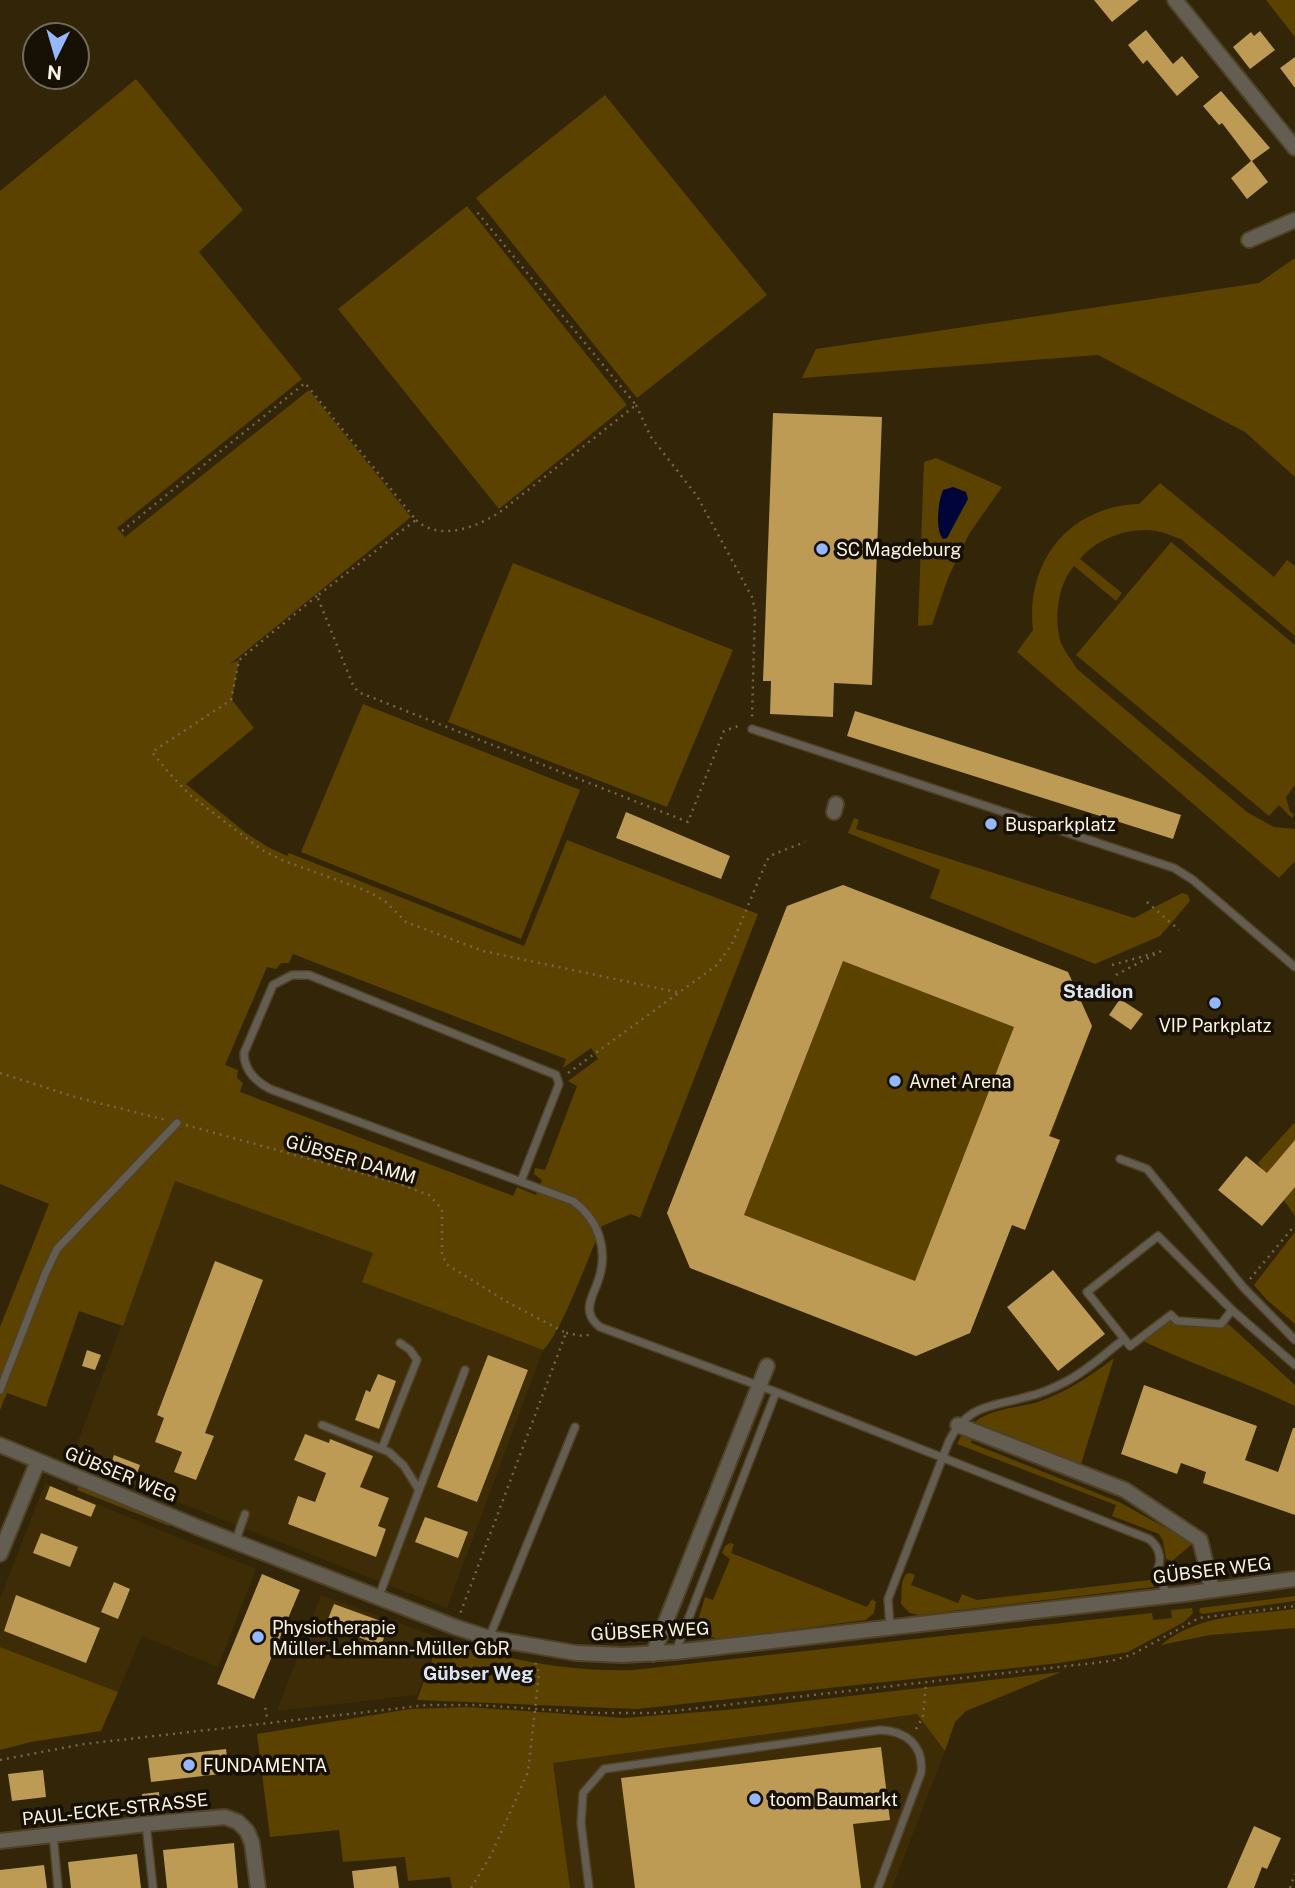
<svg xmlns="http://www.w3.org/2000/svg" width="1295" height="1888" font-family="'Public Sans',sans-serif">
<rect width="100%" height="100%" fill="#332507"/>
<path fill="#3d2c05" d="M175,1181L374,1253L362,1282L543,1350L447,1608L71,1460Z
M45,1483L256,1569L218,1667L142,1636L118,1692L0,1647V1599Z
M321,1595L440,1638L417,1695L277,1711Z
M917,1714L945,1751L892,1888H570L552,1763Z"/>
<path fill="#5c4201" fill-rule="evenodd" d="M1266,0H1295V37Z
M136,79L243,210L199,252L302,379L117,528L125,537L309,390L411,517L230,664L239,660L232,700L254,728L186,784L246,833L268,847L287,856L289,853L524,946L567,840L758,914L640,1218L631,1214L602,1226C590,1253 561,1334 543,1350L362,1282L373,1253L175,1181L123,1326L79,1311L46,1407L7,1393L0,1410V1327L49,1204L0,1184V191ZM293,954L566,1059L563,1068L591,1048L598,1059L568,1081L577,1086L545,1170L535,1168L534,1174L542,1180L536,1195L517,1187L513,1196L240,1092L243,1083L237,1078L238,1070L225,1065L267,967L276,969L281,963H289Z
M605,95L767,295L637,398L476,198Z
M467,206L627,405L499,509L338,309Z
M1295,258V477L1245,432L1098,355L802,378L816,349L1259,283Z
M936,458L1002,487L969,534L948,578L932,625L918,626L924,462Z
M1160,483L1274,577L1287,560L1295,566V636L1181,539C1174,537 1167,533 1160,532C1134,525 1097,538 1080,559L1122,593L1116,601L1074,566C1058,584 1054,617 1060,640C1063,650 1072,660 1077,669L1247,812L1274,827L1295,829V861L1279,878L1017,652L1033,630C1025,562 1069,506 1139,504Z
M1171,542L1295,645V785L1286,797L1290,812L1294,814L1292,818L1279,805L1269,816L1076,655Z
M513,563L733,650L667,807L448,722Z
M363,704L580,790L521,939L301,852Z
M854,818L859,820L856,829L1134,918L1182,893L1188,895L1190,901L1160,936L1095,964L930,898L940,870L848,833Z
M843,885L1068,972L1092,1026L1050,1136L1060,1140L1025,1230L1012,1225L970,1333L916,1356L690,1268L667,1213L787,906Z
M1295,1122V1216L1258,1163Z
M1295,1232V1324L1267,1300L1254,1285Z
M1171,1315L1177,1321H1225L1295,1385V1406C1244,1381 1190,1364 1139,1339Z
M1114,1358L1081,1464L975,1422C991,1408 1018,1408 1038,1402C1066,1392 1091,1376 1114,1358Z
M961,1436L972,1440L971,1443L1119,1502L1184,1538L1188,1534L1191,1545L1172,1561L1166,1559L1163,1541L1159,1534L1112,1516L1116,1505L957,1444Z
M79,1486L169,1522V1526L77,1490Z
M730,1543L734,1544L731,1553L867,1607L872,1599L876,1602L874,1613L866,1620L719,1639L708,1636L700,1627L699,1617L705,1597L713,1600L730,1559L722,1553L725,1546Z
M910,1573L915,1575L911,1585L958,1603L962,1594L977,1600L1150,1580L1154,1587L919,1615L910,1613L901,1604L902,1582L906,1574Z
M1295,1596V1601L1202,1614L1199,1612L1200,1608Z
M1192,1608L1193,1613L1184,1622L1128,1652L1059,1663L637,1709L417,1700L440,1638C503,1659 566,1672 633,1670L1152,1613L1153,1620L1172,1618L1171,1610Z
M1295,1609V1628L1210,1635L1161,1645C1199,1614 1248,1615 1295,1609Z
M0,1647L118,1692L101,1731L31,1742L0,1750Z
M1061,1672L966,1711L955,1722L945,1751L917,1714L553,1763L570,1888H452L450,1877L408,1881L405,1857L343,1862L339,1830L270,1837L257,1734L410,1709L467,1707L624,1718L726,1710Z"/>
<path fill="#000539" d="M953,487L966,492L968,499L947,538L943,539C935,530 938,501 943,490Z"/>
<path fill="#be9b54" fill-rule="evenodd" d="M1094,0H1139L1112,22Z
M1146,30L1173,64L1182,56L1199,77L1177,96L1147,60L1143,64L1128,45Z
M1260,31L1275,50L1250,69L1233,47L1251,32L1254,36Z
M1295,57V88L1280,68Z
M1221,91L1270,148L1252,161L1268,182L1247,199L1231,178L1251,161L1222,123L1219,125L1203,106Z
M773,413L882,417L872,685L834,683L833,717L770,714L771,681H763Z
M855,711L1181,815L1173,839L847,736Z
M626,812L730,856L721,879L616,838Z
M843,885L1068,972L1092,1026L1049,1136L1060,1140L1025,1230L1012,1225L970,1333L916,1356L690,1268L667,1213L787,906ZM843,961L1014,1027L915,1281L744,1215Z
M1120,999L1143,1014L1131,1030L1109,1015Z
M1295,1140V1187L1262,1226L1218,1190L1246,1156L1267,1173Z
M215,1261L263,1280L205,1433L214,1436L196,1480L174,1472L182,1452L155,1442L164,1418L157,1415Z
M1053,1270L1105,1334L1058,1371L1007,1307Z
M87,1350L101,1355L95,1370L82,1366Z
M488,1355L528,1370L477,1502L437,1487Z
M378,1374L396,1381L379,1429L355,1420L366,1390L370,1392Z
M1144,1385L1257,1426L1245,1460L1278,1472L1293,1428H1295V1515L1203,1483L1206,1472L1181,1463L1177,1474L1121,1454Z
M305,1434L329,1443L330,1439L373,1456L360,1487L389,1498L378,1526L386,1529L376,1557L288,1524L298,1496L315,1502L326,1473L294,1460Z
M114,1455L140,1465L135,1479L109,1469Z
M50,1486L96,1505L91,1517L45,1499Z
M425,1517L468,1532L458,1558L415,1542Z
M41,1533L78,1547L70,1567L33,1553Z
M262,1574L300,1590L254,1699L217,1684Z
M114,1582L130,1589L118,1619L101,1612Z
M16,1595L100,1628L86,1663L4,1631Z
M334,1604L389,1624L381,1646L326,1624Z
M881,1747L890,1820L853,1824L861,1888H635L621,1778Z
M226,1749L229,1773L151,1782L148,1758Z
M43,1770L46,1797L12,1801L8,1774Z
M159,1792L160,1805L144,1807L142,1794Z
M1254,1826L1281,1838L1267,1869L1262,1867L1254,1888H1227Z
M234,1843L238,1888H167L163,1850Z
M137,1854L141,1888H71L68,1862Z
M44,1865L47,1888H0V1870Z
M396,1866L399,1888H354L352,1871Z"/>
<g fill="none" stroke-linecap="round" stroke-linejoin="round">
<g stroke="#4f4226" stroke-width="10">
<path id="lane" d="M752,729L1174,868L1193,880L1295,967
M1120,1159L1147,1169L1243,1287L1295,1340
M521,1181L559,1084L556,1075L309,975H292L273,985L244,1053C244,1070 255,1081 270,1089L573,1201C599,1220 609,1251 598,1281C595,1291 587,1303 590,1313C591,1319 595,1323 600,1327L776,1392L1149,1539C1161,1548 1162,1561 1156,1574L1168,1595
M1158,1236L1232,1310L1221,1324L1177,1321L1171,1315L1130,1346L1087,1292Z
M1232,1310L1295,1365
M0,1390L45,1274L57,1249L177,1123
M322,1425L389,1452L404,1466L419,1490L379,1596
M382,1448L417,1360L410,1350L400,1343
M419,1490L465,1370
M236,1540L245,1514
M890,1627L888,1599L949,1441C968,1404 991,1407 1026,1397C1040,1394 1054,1388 1067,1381C1088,1370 1106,1353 1124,1339
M489,1638L575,1427
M676,1651L776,1392
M146,1824L153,1888
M53,1834L58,1888
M589,1888L581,1823L583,1793L604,1769L880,1730C906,1731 924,1745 921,1773L878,1888"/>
</g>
<g stroke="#4f4226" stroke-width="18">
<path id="street" d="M1175,0L1295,148
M1249,240L1295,220
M834,812L836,804
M958,1425L1125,1490L1200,1540L1212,1589
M0,1445L197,1527L455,1627L489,1638L576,1653L623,1655L675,1652L1184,1594L1295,1579
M0,1554L38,1461
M653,1654L767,1366
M0,1841L146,1824L225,1817L238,1822L247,1831L252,1843L258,1888"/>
</g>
<path stroke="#73664d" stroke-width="2.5" stroke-dasharray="2 5" stroke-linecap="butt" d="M636,405L651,437L697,496L752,597L755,610L752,719
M416,520C440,542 477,527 500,512L636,405L477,212
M122,531L305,383L416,520L317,596L353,685L358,692L688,822L724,731L741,725
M317,596L239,660L231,700L152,752L168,772L190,795L262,850L284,861L365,890L385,901L406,922L483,951L681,993
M1147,902L1179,930
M1112,965L1155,953
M1116,975L1161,951
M0,1073L75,1097L166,1120
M568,1073L717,965L732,944L767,860L774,854L805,842
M186,1125L397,1183L429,1195L442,1209V1253L446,1264L509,1303L566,1333L460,1614
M1250,1279L1295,1225
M566,1333L583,1336L593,1334
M265,1708L267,1712L266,1721
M916,1729L923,1717L926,1682
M0,1760L84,1744L428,1705H478L595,1713H655L1111,1661L1131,1655L1199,1618L1295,1606
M471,1888L491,1855L528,1772L539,1673L535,1662
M1290,1888L1295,1874"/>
<use href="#lane" stroke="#645d51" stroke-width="7"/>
<use href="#street" stroke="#645d51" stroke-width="14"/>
</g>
<g fill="#94b7fd" stroke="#161005" stroke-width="2.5">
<circle cx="822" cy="549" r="7"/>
<circle cx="991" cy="824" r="7"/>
<circle cx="1215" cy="1003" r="7"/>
<circle cx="895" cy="1081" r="7"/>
<circle cx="258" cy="1637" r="7"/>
<circle cx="189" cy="1765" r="7"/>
<circle cx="755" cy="1799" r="7"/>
</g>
<g text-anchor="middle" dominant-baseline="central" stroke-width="7" stroke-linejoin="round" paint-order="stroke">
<g font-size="18" fill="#fcf3e2" stroke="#161005" text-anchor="start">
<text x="836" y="549">SC Magdeburg</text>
<text x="1005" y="824">Busparkplatz</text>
<text x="1215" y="1025" text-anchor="middle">VIP Parkplatz</text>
<text x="909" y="1081">Avnet Arena</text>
<text x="272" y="1627">Physiotherapie<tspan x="272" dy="21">Müller-Lehmann-Müller GbR</tspan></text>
<text x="203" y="1765">FUNDAMENTA</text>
<text x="769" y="1799">toom Baumarkt</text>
</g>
<g font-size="18" fill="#fcf3e2" stroke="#161005">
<text transform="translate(351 1159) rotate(16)">GÜBSER DAMM</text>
<text transform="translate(121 1474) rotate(22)">GÜBSER WEG</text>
<text transform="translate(1212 1570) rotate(-7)">GÜBSER WEG</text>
<text transform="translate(650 1631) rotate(-3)">GÜBSER WEG</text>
<text transform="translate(115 1809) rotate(-6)">PAUL-ECKE-STRASSE</text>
</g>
<g font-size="19" font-weight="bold" fill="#dde4f2" stroke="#161005">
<text x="1098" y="991">Stadion</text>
<text x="478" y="1673">Gübser Weg</text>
</g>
</g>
<g transform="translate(56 56) rotate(185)"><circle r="33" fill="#161005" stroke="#726b5d" stroke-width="2"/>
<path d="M0-5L12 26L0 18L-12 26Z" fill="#94b7fd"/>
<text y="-10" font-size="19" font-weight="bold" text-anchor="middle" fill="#fcf3e2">N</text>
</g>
</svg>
